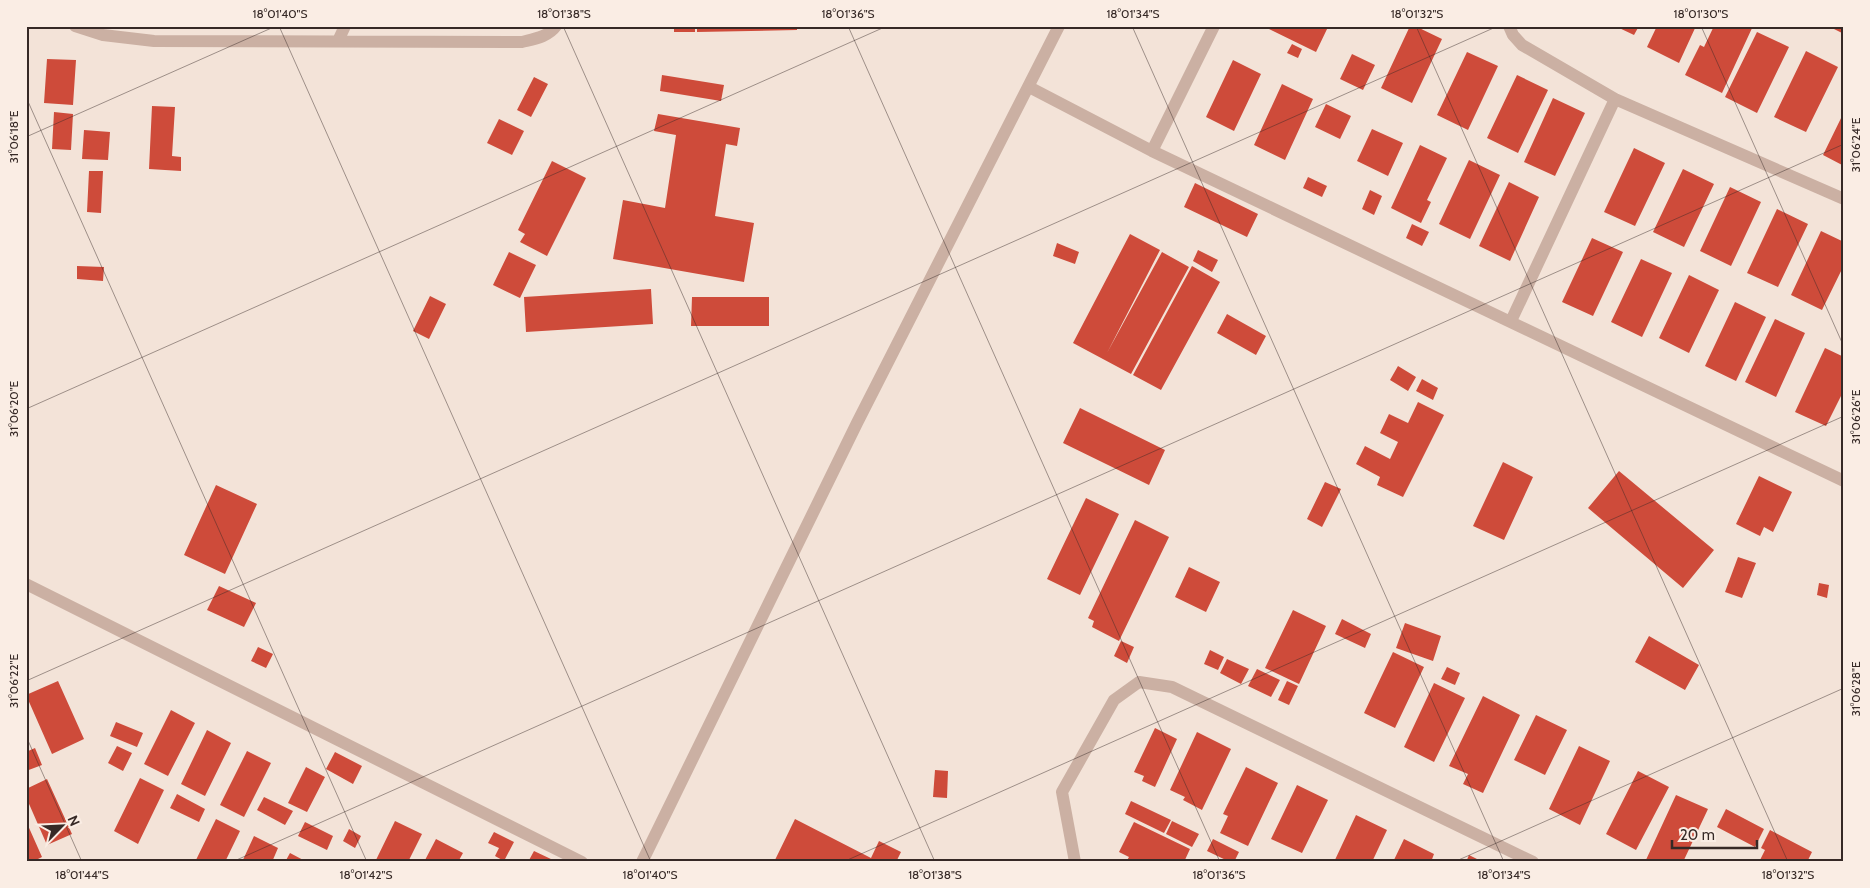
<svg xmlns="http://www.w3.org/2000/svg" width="1870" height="888" font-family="Cabin,sans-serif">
<rect width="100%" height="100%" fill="#f3e3d8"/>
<path fill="#ce4b3a" d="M674,26H695V32H674Z
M697,26H797V30L697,32Z
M1263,26H1327L1328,27L1316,52Z
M1410,26H1415L1442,39L1412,103L1381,88Z
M1615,26H1639L1634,35Z
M1657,26H1696L1679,63L1647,47Z
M1714,26H1753L1722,93L1685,75L1700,45L1704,47Z
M1828,26H1844V34Z
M1757,32L1789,47L1757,113L1725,97Z
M1292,44L1302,49L1298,58L1287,53Z
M1806,51L1838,67L1806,132L1774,117Z
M1467,52L1498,66L1468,130L1437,115Z
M1352,54L1375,65L1363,90L1340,79Z
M47,59L76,60L73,105L44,103Z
M1233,60L1261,74L1234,131L1206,117Z
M662,75L724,85L721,101L660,91Z
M1517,75L1548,90L1518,153L1487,138Z
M534,77L548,84L531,117L517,110Z
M1282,84L1313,99L1285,160L1254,145Z
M1553,98L1585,113L1555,176L1524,162Z
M1326,104L1351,116L1340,139L1315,127Z
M152,106L175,107L172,156L181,157V171L149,169Z
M54,112L73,114L71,150L52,149Z
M1844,112V166L1823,155Z
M658,114L740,128L737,146L726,144L715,216L754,223L744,282L613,259L623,200L665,208L676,135L654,131Z
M499,119L524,131L512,155L487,143Z
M1372,129L1403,143L1388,176L1357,161Z
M84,130L110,132L108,160L82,159Z
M1420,145L1447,158L1427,200L1431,202L1421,223L1391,208Z
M1634,148L1665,163L1635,226L1604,212Z
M1469,160L1500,175L1470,239L1439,224Z
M552,161L586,178L547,256L520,242L525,234L518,230Z
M1683,169L1714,184L1684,247L1653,232Z
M89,171H103L101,213L87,212Z
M1308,177L1327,186L1322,197L1303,188Z
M1509,182L1539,197L1510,261L1479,246Z
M1195,183L1258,214L1247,237L1184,207Z
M1730,187L1761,202L1731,266L1700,251Z
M1370,190L1382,196L1374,215L1362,209Z
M1777,209L1808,224L1778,287L1747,273Z
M1412,224L1429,232L1422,246L1406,238Z
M1821,231L1844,242V265L1822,310L1791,295Z
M1130,234L1160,250L1107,353L1162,252L1189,267L1131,374L1073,343Z
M1592,238L1623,252L1593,316L1562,302Z
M1057,243L1079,252L1075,264L1053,256Z
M1198,250L1218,260L1212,272L1193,261Z
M509,252L536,265L520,298L493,285Z
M1641,259L1672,273L1642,337L1611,322Z
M77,266L104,267L103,281L77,279Z
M1192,266L1220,282L1161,390L1133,375Z
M1689,275L1719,290L1689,353L1659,338Z
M651,289L653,324L526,332L524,297Z
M430,296L446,304L429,339L413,331Z
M692,297H769V326H691Z
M1735,302L1766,317L1736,381L1705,366Z
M1227,314L1266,336L1256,355L1217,333Z
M1775,319L1805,333L1776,397L1745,382Z
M1825,348L1844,357V390L1826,426L1795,412Z
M1398,366L1416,377L1408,391L1390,380Z
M1422,379L1438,388L1433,400L1416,391Z
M1418,402L1444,415L1403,497L1377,485L1380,477L1356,464L1365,446L1390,459L1398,442L1380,433L1389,414L1408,423Z
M1080,408L1165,450L1149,485L1063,443Z
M1503,462L1533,477L1504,540L1473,526Z
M1619,471L1714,550L1683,588L1588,508Z
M1759,476L1792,492L1773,532L1764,527L1760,536L1736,524Z
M1325,482L1341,489L1322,527L1307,519Z
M216,485L257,504L225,574L184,555Z
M1086,498L1119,514L1080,595L1047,579Z
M1135,520L1169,537L1119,641L1092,627L1094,621L1088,618Z
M1738,557L1756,563L1742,598L1725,592Z
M1189,567L1220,582L1206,612L1175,597Z
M1819,583L1829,585L1827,598L1817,595Z
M219,586L256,603L244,627L207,610Z
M1293,610L1326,626L1299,684L1265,668Z
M1342,619L1371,634L1365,648L1335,634Z
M1405,623L1441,636L1433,661L1396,648Z
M1649,636L1699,665L1685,690L1635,662Z
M1121,641L1134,647L1127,663L1114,656Z
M258,647L273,654L266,668L251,661Z
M1210,650L1224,657L1218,670L1204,664Z
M1393,652L1424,667L1395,728L1364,713Z
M1227,659L1249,669L1241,684L1220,673Z
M1447,667L1460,673L1455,685L1441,679Z
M1257,669L1280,680L1271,697L1248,686Z
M58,681L84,739L52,754L26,695Z
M1287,681L1298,686L1289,705L1278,700Z
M1434,683L1465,698L1434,762L1404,747Z
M1483,696L1520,715L1483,793L1463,784L1468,774L1449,766Z
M171,710L195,723L168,776L144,764Z
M1536,715L1567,730L1545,775L1514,760Z
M116,722L143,733L137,747L110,736Z
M1155,728L1177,739L1155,787L1142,781L1144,776L1134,772Z
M207,730L231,743L205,796L181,784Z
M1197,732L1231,749L1202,810L1183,800L1185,797L1170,790Z
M117,746L132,753L123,771L108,763Z
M1579,746L1610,761L1580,825L1549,809Z
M35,748L42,765L26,771V752Z
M247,751L271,763L244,817L220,805Z
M335,752L362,766L353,784L326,769Z
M306,767L325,777L307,812L288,803Z
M1246,767L1278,783L1248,846L1220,833L1228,816L1223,814Z
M935,770L948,771L947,798L933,797Z
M1638,771L1669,787L1636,850L1606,834Z
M140,778L164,790L138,844L114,831Z
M47,779L72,834L47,845L26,797V789Z
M1297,785L1328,800L1302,853L1271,839Z
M177,794L205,809L199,822L170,808Z
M1676,795L1708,809L1683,862H1645Z
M264,797L293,811L285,825L257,810Z
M1131,801L1171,820L1164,833L1125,814Z
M1726,809L1764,829L1755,847L1717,827Z
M1356,815L1387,830L1372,862H1334Z
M216,819L240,831L225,862H195Z
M795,819L871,858L879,841L901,852L896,862H774Z
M26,821L42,857L32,862H26Z
M395,821L422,834L408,862H375Z
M1172,821L1199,834L1192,847L1166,834Z
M305,822L333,836L327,850L298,836Z
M1134,822L1190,849L1184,862H1126L1129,857L1119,852Z
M349,829L361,836L355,848L343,841Z
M1770,830L1812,852L1807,862H1759L1765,850L1761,848Z
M494,832L514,842L504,861L495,856L499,848L488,843Z
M254,836L278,848L272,862H242Z
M436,839L463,853L458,862H424Z
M1213,839L1239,852L1234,862H1230L1207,851Z
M1404,839L1434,854L1431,862H1393Z
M534,851L553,860L552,862H528Z
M290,853L307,862H285Z
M1469,855L1483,862H1466Z"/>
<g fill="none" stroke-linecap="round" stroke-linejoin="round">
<path stroke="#cbb0a3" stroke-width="12" d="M75,26L103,35L154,41L522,42C534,39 548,37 556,26
M1509,26L1513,35L1522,45L1615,99L1844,199
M338,41L345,26
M1029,87L1152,151L1844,481
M1152,151L1214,26
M1511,321L1615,99
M26,584L582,862
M1075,862L1062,792L1114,700L1139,682L1172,687L1533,862"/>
<path stroke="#cbb0a3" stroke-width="12" d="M642,862L857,423L1059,26"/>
</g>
<path fill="none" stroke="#362926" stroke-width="1" stroke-opacity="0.45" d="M279,26L651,862M563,26L935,862M848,26L1220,862M1132,26L1504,862M1416,26L1788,862M1701,26L1844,347M26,97L367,862M26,137L276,26M26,409L887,26M26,681L1498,26M26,736L82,862M232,862L1844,144M843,862L1844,416M1454,862L1844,688"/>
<rect width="1870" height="888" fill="none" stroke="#faede4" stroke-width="55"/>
<g transform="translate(62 826) rotate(66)" stroke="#faede4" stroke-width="4" paint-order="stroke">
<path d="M0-4L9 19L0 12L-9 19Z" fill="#362926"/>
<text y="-8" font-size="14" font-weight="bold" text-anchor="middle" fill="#362926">N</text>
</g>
<path d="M1672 840v8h85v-8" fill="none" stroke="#362926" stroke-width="2.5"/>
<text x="1680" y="840" font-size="15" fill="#362926" stroke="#faede4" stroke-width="4" paint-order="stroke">20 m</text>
<rect x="28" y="28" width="1814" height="832" fill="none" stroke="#362926" stroke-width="2"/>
<g font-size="12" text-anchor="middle" fill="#362926">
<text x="280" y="18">18°01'40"S</text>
<text x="564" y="18">18°01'38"S</text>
<text x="848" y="18">18°01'36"S</text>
<text x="1133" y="18">18°01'34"S</text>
<text x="1417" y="18">18°01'32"S</text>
<text x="1701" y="18">18°01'30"S</text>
<text transform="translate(14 137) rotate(-90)" y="4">31°06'18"E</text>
<text transform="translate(1856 145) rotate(-90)" y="4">31°06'24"E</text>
<text transform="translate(14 409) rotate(-90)" y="4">31°06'20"E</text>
<text transform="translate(1856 417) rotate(-90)" y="4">31°06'26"E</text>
<text transform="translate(14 681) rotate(-90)" y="4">31°06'22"E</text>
<text transform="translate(1856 689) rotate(-90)" y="4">31°06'28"E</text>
<text x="82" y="879">18°01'44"S</text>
<text x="366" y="879">18°01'42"S</text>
<text x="650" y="879">18°01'40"S</text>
<text x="935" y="879">18°01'38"S</text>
<text x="1219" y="879">18°01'36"S</text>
<text x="1504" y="879">18°01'34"S</text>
<text x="1788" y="879">18°01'32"S</text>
</g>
</svg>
